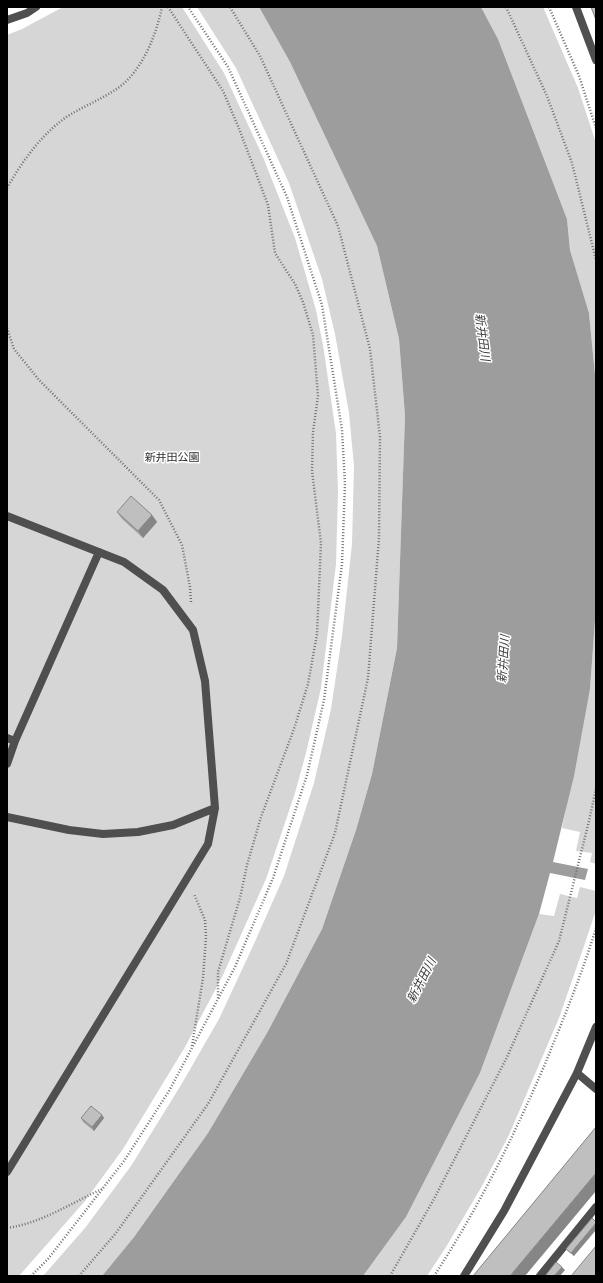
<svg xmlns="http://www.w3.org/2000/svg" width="603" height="1283" font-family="Montserrat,'Noto Sans JP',sans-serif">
<rect width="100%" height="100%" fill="#fff"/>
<path fill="#d6d6d6" d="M63,7H182L224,73L263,157L295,238L316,310L323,345L336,433L338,492L336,564L321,688L306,753L295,793L266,879L223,975L185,1047L123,1149L85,1201L19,1276H7V35L22,29Z
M197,7H259L290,62L377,246L399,339L405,416L397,648L372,774L356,830L322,929L267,1033L208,1133L134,1237L102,1276H43L85,1228L131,1166L181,1085L219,1019L253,946L284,876L314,783L331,709L342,636L352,544L354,466L349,413L335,334L322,279L289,183L236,68Z
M481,7H543L578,88L596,143V385L589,313L570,250L567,219L498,39Z
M596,607V864L590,862L592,853L576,851L580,832L562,828L590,689Z
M580,887L596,891V910L584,946L559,1018L509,1135L482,1186L446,1247L427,1276H363L406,1217L480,1073L539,914L554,916L560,894L577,898Z"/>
<path fill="#9d9d9d" d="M259,7H481L498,39L567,219L570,250L589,313L596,385V607L590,689L574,776L553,862L588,869L585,880L550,873L539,914L480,1073L406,1217L363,1276H102L134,1237L208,1133L267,1033L322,929L356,830L372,774L397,648L405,416L399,339L377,246L290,62Z"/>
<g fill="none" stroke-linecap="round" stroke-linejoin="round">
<path stroke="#717171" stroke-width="2.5" stroke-dasharray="1 2" stroke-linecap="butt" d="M168,7L223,91L238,126L268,205L275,253L295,284L303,302L313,335L318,396L313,432L312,471L321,543L317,634L308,684L294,729L261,817L247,865L240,898L218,972V998
M506,7L547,96L572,163L596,260
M549,7L579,76L596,128
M7,188C22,162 40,136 65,118C81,107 101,100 118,88C142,71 156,36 162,7
M7,328L14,349L39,380L159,500L182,545L190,587L191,602
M192,1046L203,978L206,937L205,920L194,894
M7,1228C42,1223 71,1203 102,1189
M31,1276L48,1259L124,1161L169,1091L235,967L273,878L307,775L324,700L342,564L345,484L342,430L322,305L287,197L228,67L188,7
M79,1276L116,1233L208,1104L286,964L335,833L368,678L379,538L380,437L370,349L338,226L260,56L230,7
M390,1276L434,1199L507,1057L559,941L589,821L596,789
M434,1276C478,1209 513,1138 545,1064C563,1020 582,974 596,928"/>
<path stroke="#4f4f4f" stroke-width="8" d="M7,516L124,562L163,590L193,630L205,681L215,808L208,844L7,1172
M7,738L15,741
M7,764L15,741L99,552
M7,817L69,830L103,834L138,832L173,825L215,808
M540,1276L596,1207"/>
<path stroke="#4f4f4f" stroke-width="8" d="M576,7L596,60
M7,20L27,13L36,7
M577,1073L596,1089
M464,1276L504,1211L577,1073L596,1027"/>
</g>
<path fill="#a4a4a4" d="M117,512L152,515L157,522L143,538L122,519Z
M102,1115L104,1118L94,1131L83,1122L81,1118Z
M592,1218L574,1256L569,1252L566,1249Z"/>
<path fill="#868686" d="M152,515L157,522L143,538L138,531Z
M102,1115L104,1118L94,1131L92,1127Z
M596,1173V1191L525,1276H510Z
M596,1223V1230L574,1256L571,1253Z
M562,1267L565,1270L560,1276H554Z"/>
<path fill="#bfbfbf" stroke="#868686" d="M591,7H596V20Z
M131,496L152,515L138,531L117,512Z
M91,1106L102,1115L92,1127L81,1118Z
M596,1127V1173L510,1276H473Z
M592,1218L596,1222V1223L571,1253L566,1249Z
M596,1246V1276H571Z
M556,1262L562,1267L554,1276H545Z"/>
<g text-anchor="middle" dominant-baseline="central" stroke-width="3" stroke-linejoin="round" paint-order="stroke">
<g font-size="11" fill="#2d2d2d" stroke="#fff">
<text x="172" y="457">新井田公園</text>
</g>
<g font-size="12" font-style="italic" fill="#3e3e3e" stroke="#fff">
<text transform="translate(483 337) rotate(83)">新井田川</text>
<text transform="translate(503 659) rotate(-86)">新井田川</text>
<text transform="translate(421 980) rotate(-63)">新井田川</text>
</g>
</g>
<rect width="603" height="1283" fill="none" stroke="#000000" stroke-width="16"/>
</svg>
